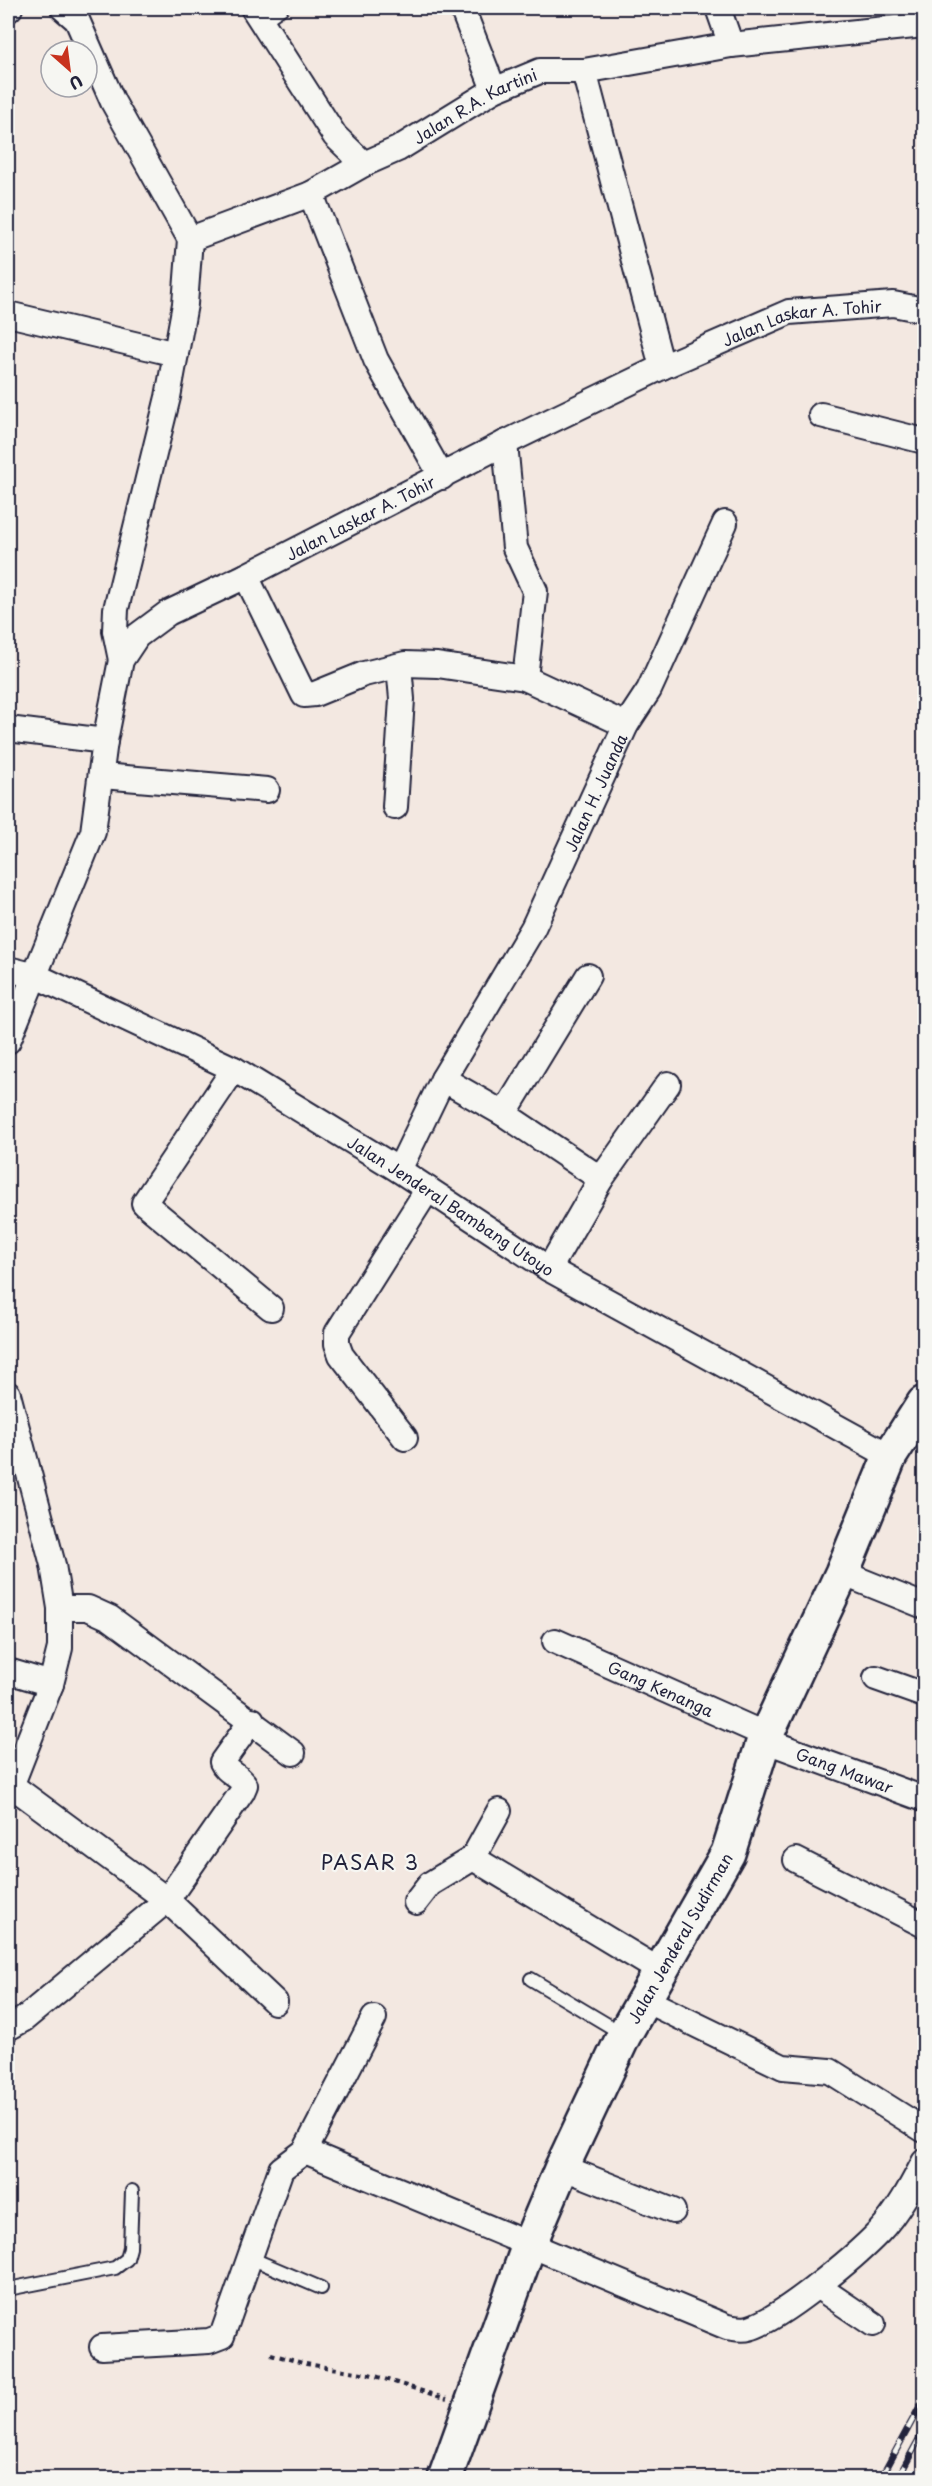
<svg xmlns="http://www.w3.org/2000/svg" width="932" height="2486" font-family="'Playpen Sans',sans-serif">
<rect width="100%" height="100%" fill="#f3e8e1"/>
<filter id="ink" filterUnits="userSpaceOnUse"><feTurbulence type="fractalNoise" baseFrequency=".0167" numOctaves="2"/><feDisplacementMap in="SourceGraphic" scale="12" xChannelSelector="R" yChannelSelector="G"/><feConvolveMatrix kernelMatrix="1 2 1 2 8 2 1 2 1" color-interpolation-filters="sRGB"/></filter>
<g filter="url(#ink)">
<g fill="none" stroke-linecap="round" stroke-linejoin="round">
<g stroke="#22223b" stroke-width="16">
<path id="lane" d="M263,21L282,8
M531,1979L623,2034
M248,2257L321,2288
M8,2289L115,2268L127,2259L130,2248L132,2191"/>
</g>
<g stroke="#22223b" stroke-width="28">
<g id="street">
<path d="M63,8L77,20L113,102L190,239L185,304L168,397L116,609L115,631L121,660"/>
<path id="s1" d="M253,8L335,136L364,164L398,149L494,90L540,71H584L731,45L924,25"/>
<path d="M462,8L494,90"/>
<path d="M718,8L731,45"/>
<path d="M8,10L10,8"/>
<path d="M584,71L662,367"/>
<path d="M311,194L376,360L442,477"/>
<path d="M190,239L311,194L364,164"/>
<path d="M8,314L176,354"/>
<path d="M821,415L924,441"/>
<path d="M505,443L515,548L535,591L525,678"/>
<path d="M246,576L304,695L315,694L364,674L405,664L437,665L525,678L626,725"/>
<path d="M8,729L105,741"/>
<path d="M102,776L267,790"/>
<path d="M395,807L402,699L399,666"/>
<path id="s2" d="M8,969L36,976L234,1069L399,1170L549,1269L890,1456"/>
<path id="s3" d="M8,1041L93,832L105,741L121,660L137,636L168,613L246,576L505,443L662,367L789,312L893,304L924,310"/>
<path d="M234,1069L144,1203L271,1308"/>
<path d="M443,1079L504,1114L601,1179"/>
<path d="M504,1114L588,976"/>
<path id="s4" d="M399,1170L443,1079L533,928L626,725L649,690L725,523"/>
<path d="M549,1269L601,1179L668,1084"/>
<path d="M8,1394L53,1565L60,1608V1648L51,1684L8,1794"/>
<path d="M405,1438L341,1355L337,1344V1333L428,1189"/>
<path d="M842,1573L924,1606"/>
<path d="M60,1608H88L110,1618L293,1753"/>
<path id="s5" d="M555,1641L766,1735"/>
<path d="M8,1671L51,1684"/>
<path d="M876,1678L924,1695"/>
<path id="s6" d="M764,1740L924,1799"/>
<path d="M11,1785L167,1900L275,2002"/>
<path d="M499,1811L473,1858L662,1972"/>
<path d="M796,1860L924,1925"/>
<path d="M416,1902L430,1884L473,1858"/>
<path d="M645,2000L783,2067L830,2071L924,2130"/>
<path d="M8,2028L24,2019L167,1900L242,1792L245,1785C239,1775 226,1772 222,1762L252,1720"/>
<path d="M305,2151L727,2327C734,2328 742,2330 749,2328C780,2320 856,2256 879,2232C898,2212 912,2185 924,2162"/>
<path d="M562,2167L673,2211"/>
<path d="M817,2286L873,2324"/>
<path d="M102,2347L209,2341L222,2336L281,2169L305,2151L374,2018"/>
</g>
</g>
<g stroke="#22223b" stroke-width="38">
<g id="secondary">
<path id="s7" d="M445,2478L529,2245L562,2167L624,2035L728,1853L764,1740L842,1573L890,1456L924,1403"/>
</g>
</g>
<path stroke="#22223b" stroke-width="4" stroke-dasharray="4.5 4.5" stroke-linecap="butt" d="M271,2354L306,2364L369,2374L447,2399"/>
<use href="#lane" stroke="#f6f6f2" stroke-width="12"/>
<use href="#street" stroke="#f6f6f2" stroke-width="24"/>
<use href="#secondary" stroke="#f6f6f2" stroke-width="33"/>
<g stroke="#22223b" stroke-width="7">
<path id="rail" d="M881,2478L924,2399
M898,2478L924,2430"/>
</g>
<use href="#rail" stroke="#f6f6f2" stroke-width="4.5" stroke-dasharray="14" stroke-linecap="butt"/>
</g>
</g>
<g text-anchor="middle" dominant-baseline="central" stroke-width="4.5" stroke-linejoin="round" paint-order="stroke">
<g font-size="16" fill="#22223b" stroke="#f6f6f2">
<text stroke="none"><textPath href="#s1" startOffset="318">Jalan R.A. Kartini</textPath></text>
<text stroke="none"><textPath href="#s3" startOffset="1168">Jalan Laskar A. Tohir</textPath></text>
<text stroke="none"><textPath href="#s3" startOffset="682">Jalan Laskar A. Tohir</textPath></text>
<text stroke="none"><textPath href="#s4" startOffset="426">Jalan H. Juanda</textPath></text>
<text stroke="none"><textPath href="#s2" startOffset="504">Jalan Jenderal Bambang Utoyo</textPath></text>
<text stroke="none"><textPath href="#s5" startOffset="116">Gang Kenanga</textPath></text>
<text stroke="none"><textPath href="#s6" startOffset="86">Gang Mawar</textPath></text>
<text stroke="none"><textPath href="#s7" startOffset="590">Jalan Jenderal Sudirman</textPath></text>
</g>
<g font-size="20" letter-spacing="1.5" fill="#22223b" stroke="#f6f6f2">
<text x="370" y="1862">PASAR 3</text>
</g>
</g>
<rect width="932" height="2486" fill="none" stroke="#f6f6f2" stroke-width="30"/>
<rect x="15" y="15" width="902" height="2456" fill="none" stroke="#22223b" stroke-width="2" filter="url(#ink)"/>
<g transform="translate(69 69) rotate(152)"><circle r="28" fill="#f6f6f2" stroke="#a1a1a9" stroke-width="1.5"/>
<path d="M0-4.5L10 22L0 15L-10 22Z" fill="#c8321e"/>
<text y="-9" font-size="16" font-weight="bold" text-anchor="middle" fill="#22223b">U</text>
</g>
</svg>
